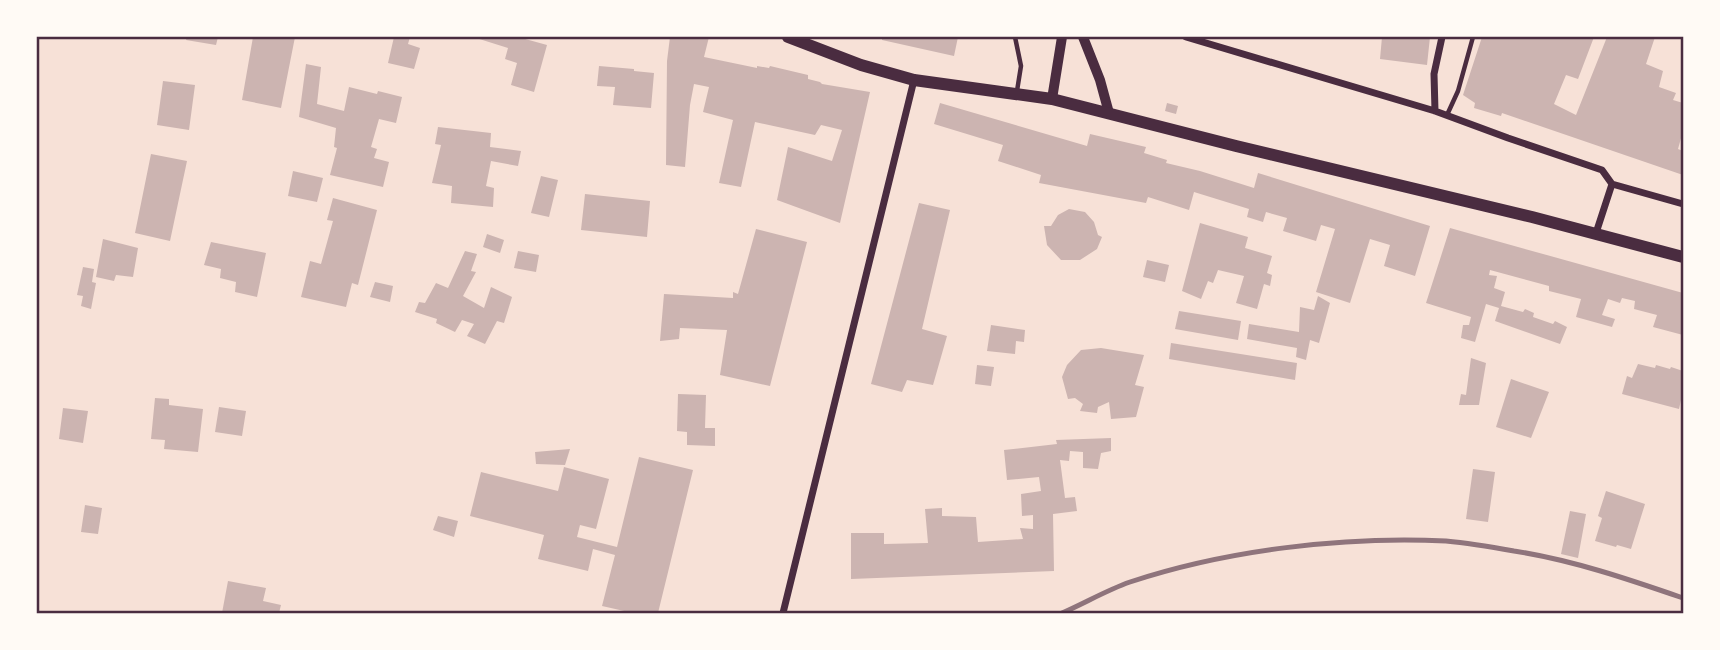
<svg xmlns="http://www.w3.org/2000/svg" width="1720" height="650" font-family="'Exo 2',sans-serif">
<rect width="100%" height="100%" fill="#f7e1d7"/>
<path fill="#ccb4b1" d="M187,37H218L216,45L186,40Z
M253,37H295L281,108L242,100Z
M394,37H410L408,44L420,48L414,69L388,63Z
M473,37H518L547,45L534,92L511,85L517,63L505,59L508,48Z
M670,37H709L704,57L757,68V66L769,68L770,66L808,75V79L820,82L822,84L870,92L840,223L777,200L788,147L832,161L842,130L821,125L815,135L755,122L741,187L719,183L733,120L703,112L709,87L694,84L690,105L685,167L666,165L667,61Z
M882,37H958L954,56L882,40Z
M1382,37H1430L1427,65L1380,59Z
M1482,37H1594L1578,79L1566,75L1554,104L1576,115L1607,37H1655L1646,64L1663,71L1659,87L1676,93L1673,100L1683,103V131L1678,149L1683,151V175L1502,113L1501,116L1474,108L1475,103L1463,95Z
M306,64L321,67L317,104L344,111L349,87L377,94L378,91L402,97L396,123L379,119L371,147L377,149L374,158L389,162L383,187L330,175L337,148L334,147L336,128L299,117Z
M599,66L634,69V71L654,73L651,108L613,105L615,87L597,86Z
M163,81L195,85L189,130L157,125Z
M940,103L1087,146L1090,134L1146,147L1144,153L1167,160L1166,163L1200,171L1254,188L1258,173L1430,226L1415,276L1384,266L1390,245L1370,239L1350,303L1316,292L1335,229L1321,225L1316,241L1283,231L1287,218L1266,212L1263,222L1247,217L1249,209L1194,192L1189,210L1148,197L1146,203L1039,183L1041,175L998,161L1003,145L934,124Z
M1167,103L1178,106L1176,114L1165,111Z
M438,127L491,133L490,147L521,151L518,166L491,161L486,186L494,188L493,207L451,203L452,186L432,183L441,145L435,144Z
M151,154L187,161L170,241L135,233Z
M293,171L323,178L317,202L288,196Z
M541,176L558,180L549,217L531,213Z
M585,194L650,201L647,237L581,230Z
M333,198L377,210L358,285L352,283L346,307L301,297L310,261L321,264L333,221L327,220Z
M919,203L950,210L922,329L947,336L933,385L907,380L902,392L871,384Z
M1069,209L1085,212L1094,222L1098,235L1102,237L1097,249L1080,260H1061L1047,245L1044,226H1051L1058,215Z
M1200,223L1248,237L1245,248L1272,256L1267,273L1272,275L1270,286L1264,284L1257,309L1236,303L1244,276L1218,270L1213,283L1208,281L1201,299L1182,291Z
M1450,228L1683,293V335L1653,327L1657,315L1634,309L1635,301L1622,298L1620,303L1608,299L1602,315L1615,319L1612,327L1576,317L1581,299L1549,291V286L1490,270L1489,275L1497,276L1494,288L1505,292L1501,306L1523,312L1525,309L1534,313L1533,317L1553,324L1555,321L1567,327L1560,344L1495,321L1499,308L1486,304L1475,342L1461,338L1463,325H1469L1471,317L1426,303Z
M756,229L807,242L770,386L720,375L727,330L680,328L679,339L660,341L664,294L733,298V292L738,294Z
M487,234L504,240L500,253L483,247Z
M103,239L138,248L133,277L116,275L114,281L96,277Z
M211,242L266,253L257,297L235,292L236,282L220,278L221,269L204,265Z
M465,251L477,254L471,271L476,272L463,296L484,308L491,287L512,297L504,323L497,321L485,344L467,336L474,324L462,320L455,332L436,323L437,319L415,312L419,302L425,303L436,283L448,288Z
M518,251L539,255L536,272L514,268Z
M1147,260L1169,265L1165,282L1143,277Z
M83,267L94,269L92,282L96,283L91,309L81,306L83,296L77,295Z
M375,282L393,286L390,302L370,297Z
M1318,296L1330,303L1319,343L1310,340L1306,360L1296,357L1297,348L1247,339L1249,324L1299,332L1300,307L1314,310Z
M1179,311L1241,321L1238,340L1175,329Z
M991,325L1025,330L1024,342L1016,341L1015,354L987,351Z
M1171,343L1297,363L1295,380L1169,359Z
M1101,348L1144,355L1135,385L1144,387L1136,417L1111,419L1109,402L1098,407L1097,413L1080,411L1083,404L1075,398L1068,399L1062,377L1067,365L1081,350Z
M1471,358L1486,363L1479,405H1459L1461,394L1466,395Z
M1638,364L1655,368L1656,365L1670,369L1671,367L1683,371L1681,385L1683,391L1679,409L1622,394L1627,376L1632,378Z
M977,365L994,367L991,386L975,384Z
M1511,379L1549,392L1531,438L1496,427Z
M678,394L706,395L705,428H715V446L687,445V432L677,431Z
M155,398L169,399V405L203,409L198,452L164,449L165,440L151,439Z
M219,407L246,411L242,436L215,432Z
M63,408L88,411L83,443L59,439Z
M1111,438V451L1101,453L1098,469L1083,468V452L1070,451L1069,461L1060,460L1065,498L1075,497L1077,511L1053,514L1054,571L851,579V533H884V544L928,543L925,509L942,508V516L976,517L978,542L1023,539L1020,528L1033,529V515L1022,516L1021,494L1041,491L1039,477L1007,480L1004,450L1057,444L1056,440Z
M570,449L565,465L536,464L535,452Z
M639,457L693,470L658,613H633L602,606L615,555L593,549L588,571L538,559L544,535L470,516L481,472L558,491L564,467L609,479L596,529L580,525L577,537L617,547Z
M1473,469L1495,472L1488,522L1466,519Z
M1606,491L1645,504L1631,549L1617,545L1616,547L1595,541L1602,518L1598,516Z
M85,505L102,508L98,534L81,532Z
M1570,511L1586,514L1578,558L1561,554Z
M438,516L458,521L454,537L433,530Z
M228,581L266,588L263,601L281,605L279,613H222Z"/>
<g fill="none" stroke-linecap="round" stroke-linejoin="round">
<path stroke="#4a2c40" stroke-width="4.5" d="M1015,37L1021,66L1017,91
M1447,115L1458,91L1473,37"/>
<path stroke="#4a2c40" stroke-width="7" d="M1186,37L1435,111L1508,138L1602,170L1612,184L1683,204
M1435,111L1434,74L1442,37
M1596,233L1612,184
M783,613L914,80"/>
<path stroke="#4a2c40" stroke-width="10" d="M1083,37L1100,80L1109,113
M1052,99L1062,37"/>
<path stroke="#4a2c40" stroke-width="12" d="M788,37L861,65L914,80L1052,99L1236,146L1532,217L1683,257"/>
<path stroke="#8f747c" stroke-width="5" d="M1062,613C1085,603 1107,590 1130,582C1227,550 1344,536 1446,541C1468,543 1492,547 1514,551C1572,560 1628,579 1683,598"/>
</g>
<rect width="1720" height="650" fill="none" stroke="#fffaf5" stroke-width="77"/>
<rect x="38" y="38" width="1644" height="574" fill="none" stroke="#4a2c40" stroke-width="2.5"/>
</svg>
